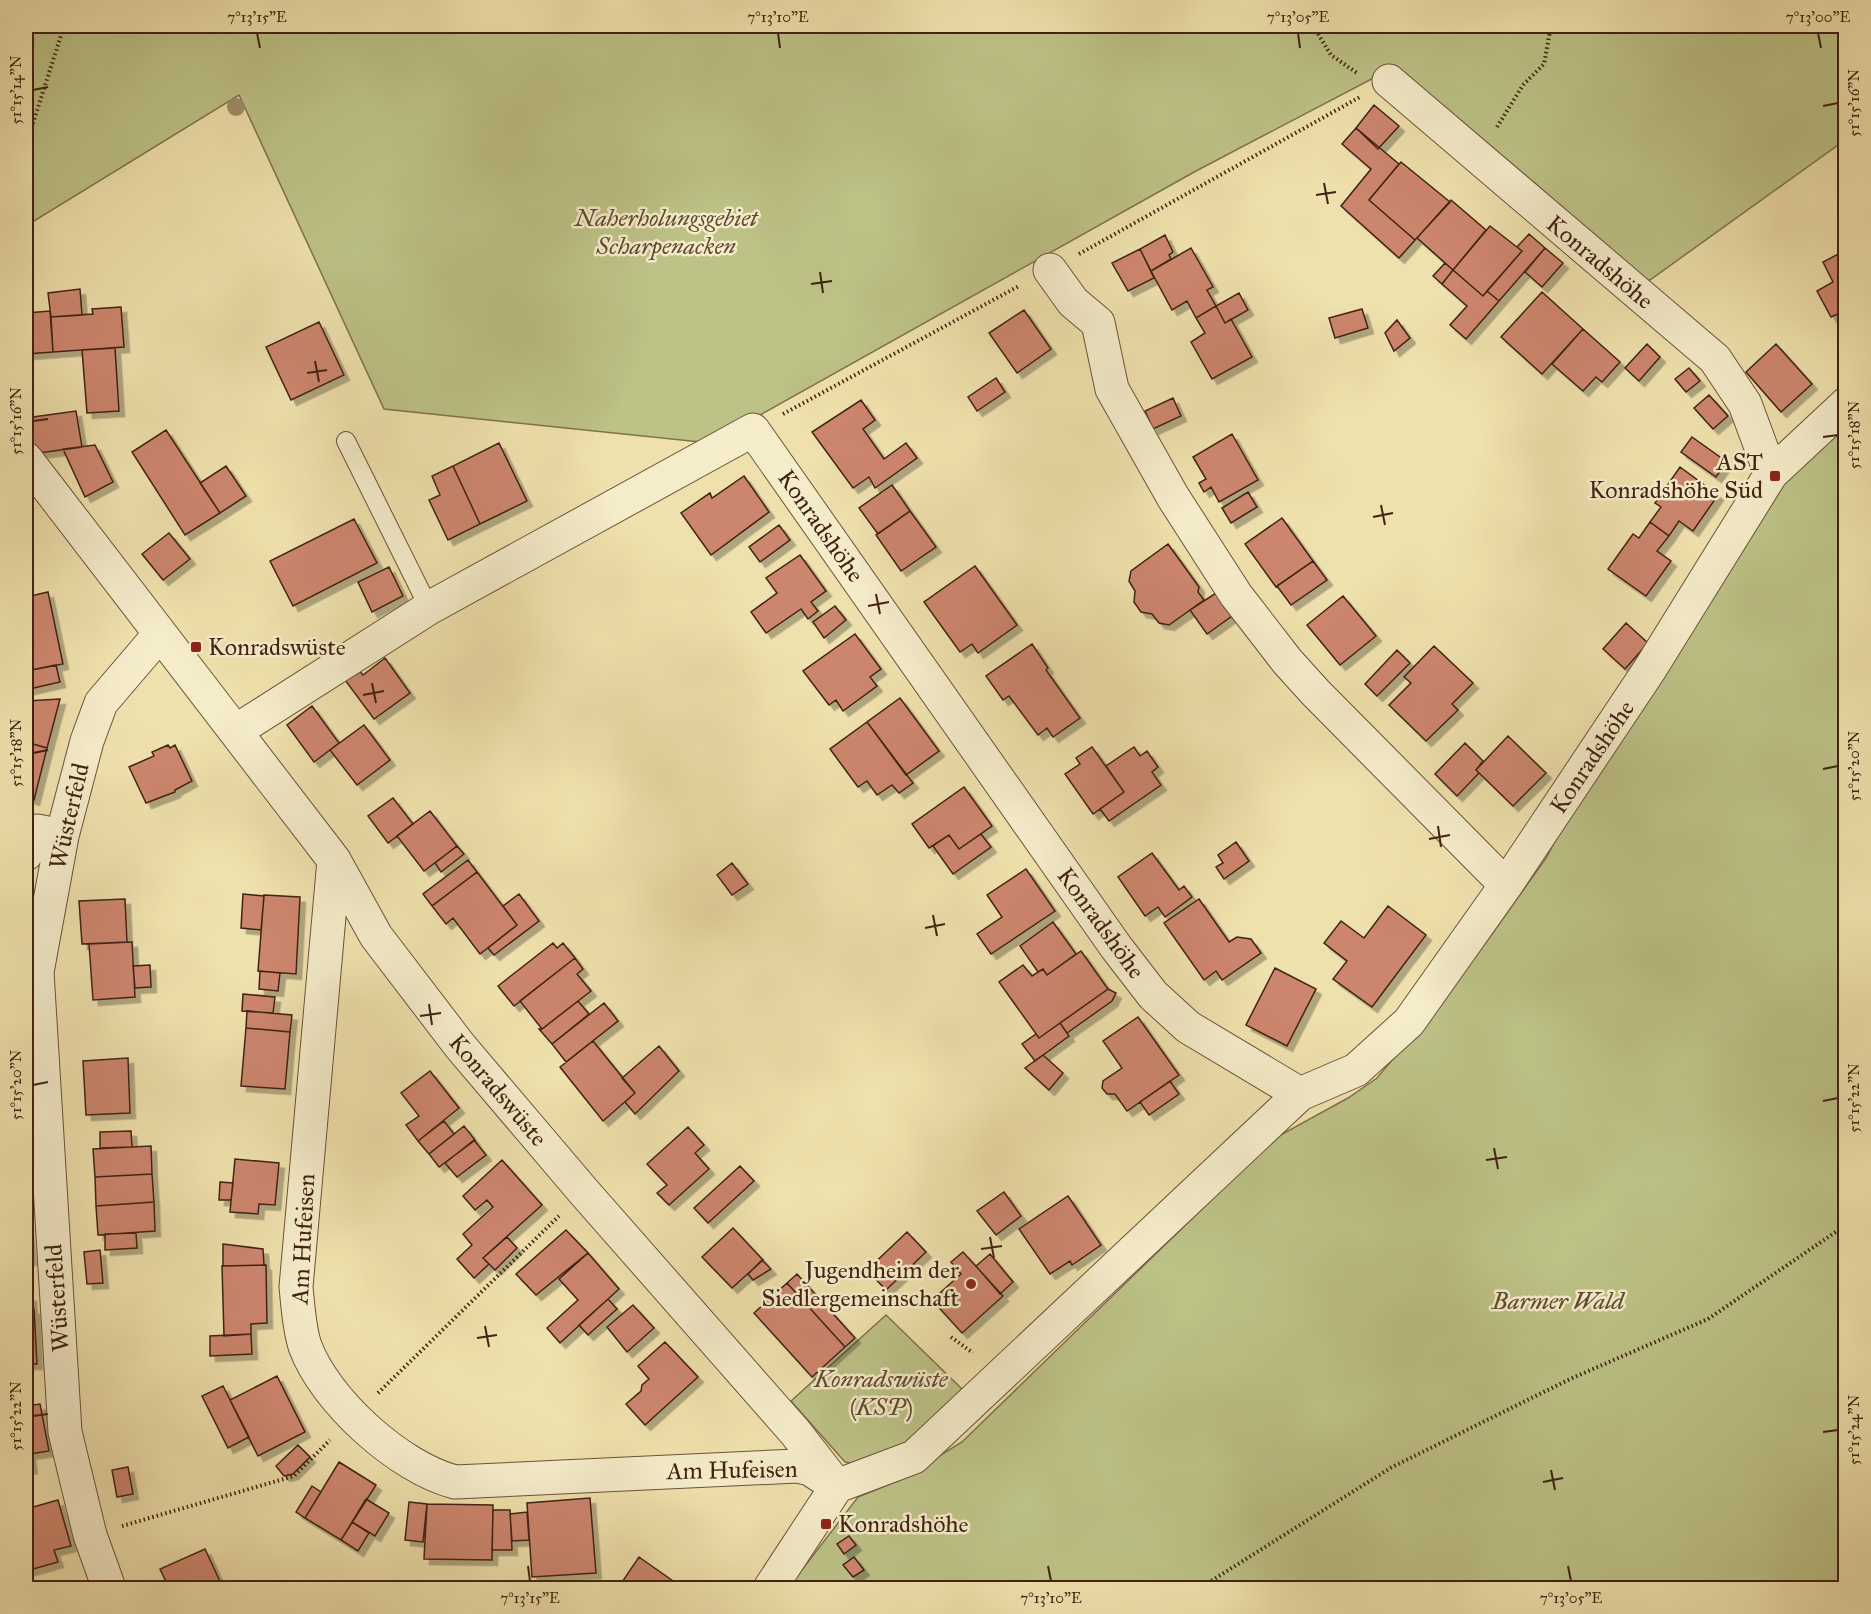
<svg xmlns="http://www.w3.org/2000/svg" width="1871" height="1614" font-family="'IM FELL Great Primer',serif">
<defs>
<filter id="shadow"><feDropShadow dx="5.5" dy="5.5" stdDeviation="0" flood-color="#0004"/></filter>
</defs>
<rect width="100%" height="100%" fill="#efe1ad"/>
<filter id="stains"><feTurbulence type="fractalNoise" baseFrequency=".00333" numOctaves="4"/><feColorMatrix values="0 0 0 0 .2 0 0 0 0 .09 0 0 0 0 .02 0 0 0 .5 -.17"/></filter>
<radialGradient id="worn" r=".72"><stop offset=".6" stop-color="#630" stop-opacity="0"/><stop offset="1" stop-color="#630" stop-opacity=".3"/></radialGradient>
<path fill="#bdc287" stroke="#7f724c" stroke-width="1.5" d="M26,26H1845V140L1643,285L1585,235L1535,183L1489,155L1385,72L1196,171L710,443L384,409L239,95L26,226Z
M1845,426V1588H788L858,1497L900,1480L962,1442L1275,1138L1348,1098L1377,1078L1447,994L1487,941L1546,858L1569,815L1787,474Z
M886,1315L962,1389C941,1411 895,1461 863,1464C858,1465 851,1463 845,1462L791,1401Z"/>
<path fill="#cd866e" stroke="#412212" stroke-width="1.5" filter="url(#shadow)" d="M1374,105L1399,126L1378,149L1356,128Z
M1356,128L1399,164L1369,200L1415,240L1399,258L1341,206L1371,169L1342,144Z
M1401,162L1450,202L1415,240L1369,200Z
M1451,200L1486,230L1453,270L1417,238Z
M1490,226L1522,251L1483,296L1453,270Z
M1529,234L1545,248L1499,301L1487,291L1522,251L1517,247Z
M1165,235L1173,252L1169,255L1171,259L1151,271L1140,249Z
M1191,248L1213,287L1207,290L1216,306L1196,318L1187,301L1172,310L1151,271Z
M1545,248L1563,263L1542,287L1525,272Z
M1140,249L1154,278L1128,291L1112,263Z
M1846,250V304L1840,307L1842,312L1831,317L1817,291L1833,282L1823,262Z
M1445,263L1453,270L1442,284L1433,276Z
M1453,270L1483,296L1487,291L1499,301L1466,339L1450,325L1467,306L1442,284Z
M80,289L82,315L51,317L48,293Z
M1542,292L1583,329L1542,374L1501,337Z
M1239,293L1248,310L1225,323L1216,306Z
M1216,306L1225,323L1231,319L1252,357L1212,379L1191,342L1205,333L1196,318Z
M121,307L124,347L53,352L51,317L93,314L92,309Z
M1362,309L1368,328L1335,338L1329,318Z
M1024,310L1051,349L1017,373L989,333Z
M50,311L53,352L26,354V313Z
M1397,320L1410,338L1394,351L1385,333Z
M319,322L344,375L291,400L266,347Z
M1583,329L1620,362L1602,382L1596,377L1583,391L1552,364Z
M1647,344L1660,357L1639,381L1625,368Z
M1776,344L1812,384L1781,412L1746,372Z
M115,348L119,411L87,413L82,350Z
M1689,368L1700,381L1686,392L1675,379Z
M996,378L1005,392L977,411L968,397Z
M1709,395L1728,416L1713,429L1694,408Z
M1173,398L1181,416L1153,429L1145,411Z
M861,400L875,420L863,429L884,459L906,443L917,458L875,488L869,477L853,488L812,432Z
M76,411L82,447L32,454L26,418Z
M166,430L220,513L185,535L132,452Z
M1232,434L1258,480L1219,502L1211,487L1204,492L1199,483L1206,479L1193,457Z
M1692,437L1727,462L1716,477L1681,452Z
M499,443L527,501L480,524L453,466Z
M95,445L113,482L85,497L63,449Z
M226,466L246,496L220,513L200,483Z
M453,466L480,524L448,540L429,500L440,495L432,476Z
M1680,467L1718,495L1693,531L1679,521L1669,536L1650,522L1661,507L1655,503Z
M744,476L769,512L711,555L681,513L710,493L712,498Z
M892,485L910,511L878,534L859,508Z
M1248,492L1257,507L1231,523L1222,508Z
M910,511L936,547L901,571L876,535Z
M1282,518L1313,561L1276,587L1245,544Z
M354,519L377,563L293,606L270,561Z
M1650,522L1669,536L1657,551L1671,561L1646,596L1608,569L1633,534L1639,538Z
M779,525L790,540L760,562L749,547Z
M169,533L190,559L163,580L142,554Z
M1168,544L1199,587L1198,592L1204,600L1169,625L1159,623L1152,614L1141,612L1134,602L1135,591L1129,581L1131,571Z
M800,555L826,591L811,602L818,611L808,619L801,609L766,633L751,612L777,593L766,578Z
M1313,561L1327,580L1291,605L1277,586Z
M975,566L1017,625L978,653L972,644L960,652L924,602Z
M389,567L403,596L372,612L358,582Z
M48,592L63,664L26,671V597Z
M1216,593L1232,616L1207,634L1190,610Z
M1343,596L1376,636L1340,665L1307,625Z
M835,606L846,620L824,638L813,622Z
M1626,623L1648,643L1625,669L1603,649Z
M855,634L881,669L870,677L877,686L843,711L836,700L829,705L803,671Z
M1032,644L1048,668L1046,670L1080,718L1053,737L1047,728L1038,735L1009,696L1003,700L986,676Z
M1434,646L1473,683L1452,704L1458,710L1426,741L1389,705L1411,683L1404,677Z
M1397,650L1410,663L1377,696L1365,684Z
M385,658L410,693L374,719L345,680L359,670L363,675Z
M56,665L60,682L29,689L26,671Z
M900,698L939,751L906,775L867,722Z
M60,699L47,748L26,742V701Z
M312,706L339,743L314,762L287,725Z
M867,722L913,783L899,793L892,785L877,795L867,781L858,787L830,749Z
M364,725L390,760L357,785L330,750Z
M1508,736L1546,773L1513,806L1476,770Z
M26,742L47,748L34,800L26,797Z
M1465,743L1483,761L1476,770L1479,773L1457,796L1435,774Z
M168,745L170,748L175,745L192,781L175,790V792L146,803L129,767L154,756L152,752Z
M1092,747L1124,792L1093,814L1065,774L1080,764L1076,758Z
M1134,747L1140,756L1147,751L1158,767L1152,772L1161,785L1109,821L1100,809L1124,792L1106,766Z
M964,787L992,826L959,849L949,835L929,848L912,824Z
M393,798L413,824L388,843L368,816Z
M430,811L457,846L424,871L397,836Z
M981,834L991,847L953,874L933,846L949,835L959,849Z
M1236,842L1249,861L1224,879L1216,867L1223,863L1218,855Z
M457,846L464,854L441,872L435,863Z
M1152,853L1179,890L1184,886L1192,897L1165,917L1158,907L1145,916L1118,877Z
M468,860L477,872L432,906L423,894Z
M732,863L748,884L732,895L717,875Z
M1026,869L1055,911L991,954L977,934L1002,917L987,895Z
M477,872L517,925L480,954L453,918L446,924L432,906Z
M243,894L264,896L261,930L241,928Z
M519,894L539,921L494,955L488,948L517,925L503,906Z
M264,895L300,897L296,974L258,971Z
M125,899L127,942L82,944L79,901Z
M1199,899L1229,942L1237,937L1251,939L1261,953L1222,980L1216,971L1204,980L1164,923Z
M26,906L33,907L31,922H26Z
M1388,906L1426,935L1372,1007L1333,979L1347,961L1324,943L1341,921L1364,938Z
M1053,922L1076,954L1047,975L1043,969L1038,972L1020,946Z
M132,942L135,997L93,1000L89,944Z
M553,943L557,948L563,943L575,958L514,1006L498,986Z
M1081,951L1108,989L1039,1038L999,982L1023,965L1032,976L1043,969L1047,975Z
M575,958L583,969L577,974L591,991L542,1029L520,1001Z
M150,965L151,987L135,988L133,966Z
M1275,968L1316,989L1287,1046L1246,1025Z
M260,971L280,973L278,991L259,989Z
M1108,989L1116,993L1112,1001L1067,1033L1060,1023Z
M243,994L275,997L273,1013L242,1011Z
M578,1001L589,1014L552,1044L539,1029H542Z
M604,1003L618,1021L566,1062L552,1044Z
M247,1011L292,1015L290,1032L246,1028Z
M1138,1017L1179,1075L1127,1111L1115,1094H1107L1102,1088L1103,1081L1122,1068L1103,1041Z
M1060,1023L1069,1036L1035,1061L1022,1044L1036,1034L1039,1038Z
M246,1028L290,1032L285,1089L241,1086Z
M593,1041L635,1093L603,1121L560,1067Z
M659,1046L679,1071L635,1114L625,1102L635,1093L622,1078Z
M1043,1055L1063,1073L1049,1090L1025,1068Z
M128,1058L130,1113L86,1115L83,1061Z
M430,1071L459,1108L418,1141L406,1125L419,1116L401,1093Z
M1170,1081L1179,1094L1149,1115L1140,1102Z
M444,1121L454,1134L429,1154L418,1141Z
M464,1126L475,1140L439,1167L429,1154Z
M688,1127L704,1145L695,1153L709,1169L669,1205L657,1193L667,1185L647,1164Z
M131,1131L132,1147L100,1148V1132Z
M474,1140L486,1155L457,1177L445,1163Z
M151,1146L152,1174L95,1177L93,1149Z
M235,1159L279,1163L275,1205L259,1204L258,1214L230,1212Z
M502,1160L542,1205L483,1258L489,1264L474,1278L457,1259L472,1245L463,1234L493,1207L487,1200L475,1210L463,1196Z
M740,1166L754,1181L708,1223L694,1208Z
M152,1174L154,1202L96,1206L95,1177Z
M220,1182L233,1183L231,1200H219Z
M1004,1192L1021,1216L996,1235L977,1211Z
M1068,1196L1101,1245L1072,1265L1070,1261L1050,1274L1019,1229Z
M154,1202L155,1231L98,1235L96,1206Z
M26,1207L31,1260H26Z
M733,1228L763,1260L732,1288L702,1257Z
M566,1230L588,1253L536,1295L516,1274Z
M907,1232L926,1252L886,1290L867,1270Z
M136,1233L137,1248L105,1250V1234Z
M507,1237L517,1248L495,1270L483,1258Z
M223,1244L263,1249L264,1265L223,1266Z
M100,1250L103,1283L87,1284L84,1252Z
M963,1252L1003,1296L962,1333L932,1300L961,1274L951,1262Z
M588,1253L619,1289L560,1343L547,1328L578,1300L559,1279Z
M990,1254L1013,1282L1000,1294L976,1266Z
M762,1260L771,1269L753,1280L748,1274Z
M266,1265L267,1323L251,1324V1334L224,1336L222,1266Z
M797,1274L855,1338L845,1347L787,1283Z
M787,1283L845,1347L812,1377L754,1313Z
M26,1296H31L32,1309H26Z
M608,1299L617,1309L588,1335L579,1325Z
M633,1305L654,1328L627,1352L607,1327Z
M26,1309H34L37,1364H26Z
M251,1334L252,1354L210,1356V1336Z
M665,1342L698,1377L645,1425L626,1404L641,1391L642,1385L649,1379L638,1366Z
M277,1376L305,1432L258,1456L230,1400Z
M223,1386L249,1437L228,1448L202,1396Z
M40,1404L49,1451L30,1454L32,1468L26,1469V1406Z
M298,1445L310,1457L293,1474L284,1476L276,1466Z
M339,1462L376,1485L341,1540L305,1518Z
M128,1467L133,1494L117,1497L112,1470Z
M312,1486L321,1492L305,1518L296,1512Z
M590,1498L596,1573L532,1577L527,1503Z
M366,1499L389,1513L375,1536L352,1522Z
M58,1500L71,1546L54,1550L58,1562L26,1571V1539L30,1537L26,1509Z
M409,1502L427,1504L423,1542L405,1540Z
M427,1504L493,1505L492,1560L424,1559Z
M493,1510H510L512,1550H492Z
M527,1512L529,1540L512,1541L510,1514Z
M26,1520L30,1537L26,1539Z
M352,1522L369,1533L358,1551L341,1540Z
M849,1536L856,1545L844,1554L837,1544Z
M205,1549L223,1588H169L160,1569Z
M639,1557L683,1588H627L628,1587L622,1582Z
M854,1557L864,1570L853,1577L843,1565Z
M28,1576L32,1588H26V1577Z"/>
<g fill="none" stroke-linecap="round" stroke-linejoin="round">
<g stroke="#6c5239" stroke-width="20">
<path id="lane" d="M346,441L429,608"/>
</g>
<g stroke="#6c5239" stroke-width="35">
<path id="street" d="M1389,81L1715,359L1745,404L1771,474
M1050,270L1073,302L1098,323L1112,389L1173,497L1236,595L1287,661L1315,692L1506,885
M26,459L334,860L376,936L460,1046L584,1192L795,1432L837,1486
M236,731L429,608L753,430L1116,947L1153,995L1188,1027L1300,1094
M26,854L37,831L62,836
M334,860L296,1287C298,1306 299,1328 305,1346C325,1401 400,1468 455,1482L797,1466L810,1469L833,1484
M837,1486L914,1457L1300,1094L1356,1070L1409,1022L1506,885L1650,669L1771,474L1846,404
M109,1588L90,1535L65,1432L37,972L62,836L87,741L101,703L159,635
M770,1588L837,1486"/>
</g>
<path stroke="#412212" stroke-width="4" stroke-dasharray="1.5 3" stroke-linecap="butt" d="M1316,26L1315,29L1331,55L1357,73
M1497,127L1523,85L1544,64L1551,26
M26,145L64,26
M1079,254L1360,97
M783,414L1019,286
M951,1337L973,1353
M378,1393L559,1216
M122,1526L294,1476L330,1440
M1200,1588L1392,1467L1570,1379L1708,1319L1846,1225"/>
<use href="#lane" stroke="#f5ecca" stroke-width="18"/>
<use href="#street" stroke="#f5ecca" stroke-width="33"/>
</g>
<circle fill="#a08e68" cx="236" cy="107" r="9"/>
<path fill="none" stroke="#412212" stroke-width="2" d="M257,33L260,48M778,33L780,48M1298,33L1300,48M1818,33L1821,48M33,90L48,87M1823,106L1838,103M1324,183L1328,204M1316,195L1336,192M820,272L823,293M811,284L832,281M315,361L319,382M307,373L327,370M33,421L48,419M1823,437L1838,435M1381,505L1385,525M1373,517L1393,513M876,594L880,614M868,606L889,602M372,683L376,703M363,695L384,691M33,753L48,750M1823,769L1838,766M1438,826L1441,847M1429,839L1450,835M933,915L937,936M925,928L945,924M429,1004L432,1025M420,1016L441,1013M33,1085L48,1082M1823,1101L1838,1098M1494,1148L1498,1169M1486,1160L1507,1157M990,1237L994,1258M981,1249L1002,1246M485,1326L489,1347M477,1338L497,1335M33,1416L48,1414M1823,1432L1838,1430M1551,1470L1555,1490M1543,1482L1563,1478M528,1566L530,1581M1048,1566L1051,1581M1568,1566L1571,1581"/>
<g fill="#8f2418" stroke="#f5ecca" stroke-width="2">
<rect x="1769" y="470" width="12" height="12" rx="3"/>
<rect x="190" y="641" width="12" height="12" rx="3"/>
<circle cx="971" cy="1284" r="6"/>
<rect x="820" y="1518" width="12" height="12" rx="3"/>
</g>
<g text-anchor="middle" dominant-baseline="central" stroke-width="5" stroke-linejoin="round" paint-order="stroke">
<g font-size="24" font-style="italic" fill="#604a2f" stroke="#f5ecca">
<text x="666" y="218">Naherholungsgebiet<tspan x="666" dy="28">Scharpenacken</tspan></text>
<text x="1558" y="1301">Barmer Wald</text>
<text x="881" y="1379">Konradswüste<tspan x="881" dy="28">(KSP)</tspan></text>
</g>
<g font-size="24" fill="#412212" stroke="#f5ecca">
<text transform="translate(1600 262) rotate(40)">Konradshöhe</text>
<text transform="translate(821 526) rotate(55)">Konradshöhe</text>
<text transform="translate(1592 757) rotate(-56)">Konradshöhe</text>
<text transform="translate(69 816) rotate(-77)">Wüsterfeld</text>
<text transform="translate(1101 923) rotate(54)">Konradshöhe</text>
<text transform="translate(498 1090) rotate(50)">Konradswüste</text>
<text transform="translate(303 1239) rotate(-87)">Am Hufeisen</text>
<text transform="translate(57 1298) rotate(-94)">Wüsterfeld</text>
<text transform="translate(732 1470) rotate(-1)">Am Hufeisen</text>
</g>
<g font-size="24" fill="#412212" stroke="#f5ecca" text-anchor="end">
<text x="1763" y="462">AST<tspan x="1763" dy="28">Konradshöhe Süd</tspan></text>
<text x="208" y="647" text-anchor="start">Konradswüste</text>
<text x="959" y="1270">Jugendheim der<tspan x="959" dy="28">Siedlergemeinschaft</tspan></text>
<text x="838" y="1524" text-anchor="start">Konradshöhe</text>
</g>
</g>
<rect width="1871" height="1614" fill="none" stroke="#efe1ad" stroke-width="66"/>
<rect x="33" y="33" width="1805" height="1548" fill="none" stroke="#412212" stroke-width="2"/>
<g font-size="15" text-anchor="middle" fill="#412212">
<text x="257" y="22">7°13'15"E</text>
<text x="778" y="22">7°13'10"E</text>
<text x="1298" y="22">7°13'05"E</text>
<text x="1818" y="22">7°13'00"E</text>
<text transform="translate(16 90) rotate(-90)" y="5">51°15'14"N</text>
<text transform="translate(1854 103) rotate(-90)" y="5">51°15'16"N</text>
<text transform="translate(16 421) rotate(-90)" y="5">51°15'16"N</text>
<text transform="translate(1854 435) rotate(-90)" y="5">51°15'18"N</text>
<text transform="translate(16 753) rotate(-90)" y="5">51°15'18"N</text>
<text transform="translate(1854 766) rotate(-90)" y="5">51°15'20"N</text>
<text transform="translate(16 1085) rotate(-90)" y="5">51°15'20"N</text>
<text transform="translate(1854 1098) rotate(-90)" y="5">51°15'22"N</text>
<text transform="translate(16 1416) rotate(-90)" y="5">51°15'22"N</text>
<text transform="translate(1854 1430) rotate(-90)" y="5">51°15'24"N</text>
<text x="530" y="1603">7°13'15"E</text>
<text x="1051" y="1603">7°13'10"E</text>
<text x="1571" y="1603">7°13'05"E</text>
</g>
<rect width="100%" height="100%" filter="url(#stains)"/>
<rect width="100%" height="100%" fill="url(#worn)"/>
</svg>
